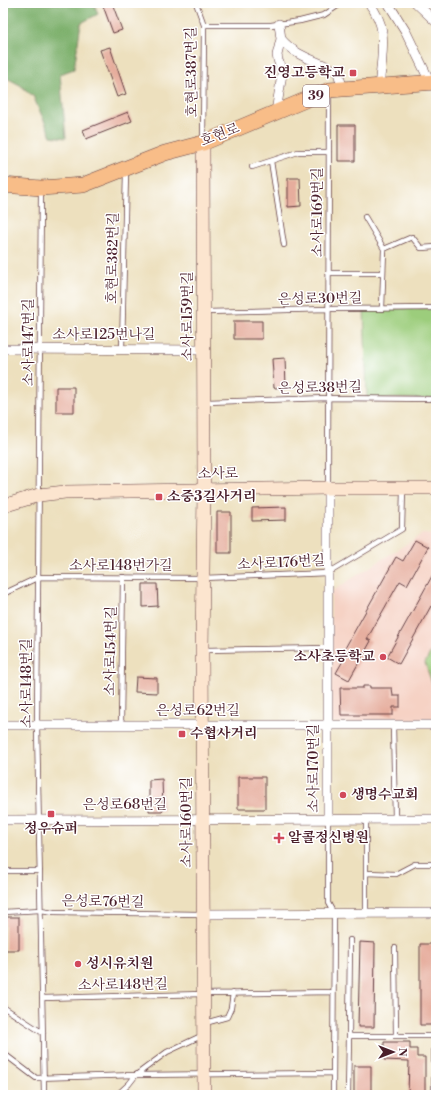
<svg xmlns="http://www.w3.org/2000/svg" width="439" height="1098" font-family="'Libre Bodoni','Noto Serif KR',serif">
<rect width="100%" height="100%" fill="#fff"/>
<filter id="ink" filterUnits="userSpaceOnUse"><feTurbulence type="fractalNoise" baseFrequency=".025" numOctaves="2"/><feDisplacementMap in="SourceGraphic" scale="8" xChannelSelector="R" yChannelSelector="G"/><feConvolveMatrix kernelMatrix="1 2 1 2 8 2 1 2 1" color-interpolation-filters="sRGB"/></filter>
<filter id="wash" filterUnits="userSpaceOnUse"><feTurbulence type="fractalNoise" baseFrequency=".012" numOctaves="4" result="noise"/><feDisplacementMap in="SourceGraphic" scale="16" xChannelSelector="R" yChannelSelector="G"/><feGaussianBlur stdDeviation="0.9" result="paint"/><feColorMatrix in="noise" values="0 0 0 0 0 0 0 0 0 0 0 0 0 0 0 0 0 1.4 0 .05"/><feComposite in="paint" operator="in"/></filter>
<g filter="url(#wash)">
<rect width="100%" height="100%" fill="#ede0be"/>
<path fill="#f6d2c4" d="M422,534L436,535V723H331V592Z"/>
<path fill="#9ccd7c" stroke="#737654" d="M436,308V399L367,398L364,309Z
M436,642V695L425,663Z"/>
<path fill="#7db06c" stroke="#64684c" d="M3,3H94L98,14L81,23L74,69L60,74L66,138L51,136L33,96L20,85L3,76Z"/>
<g id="blocks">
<path fill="#e6ad9d" d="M102,3H112L122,30L113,33Z
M110,47L126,94L117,97L100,50Z
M128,112L132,121L86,139L83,130Z
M338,125H355V161H338Z
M288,178H300L301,206L288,207Z
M234,321H262V339H234Z
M285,358L286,387L274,388L272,359Z
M56,387H74V412H56Z
M286,507V520L252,521V508Z
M217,512H231V553H217Z
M415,540L428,547L407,585L400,581L367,639L371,641L349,680L336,673L348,652L344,650L396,557L403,561Z
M436,569V597L435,600H436V605L435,608L431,606L399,664L387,657Z
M143,584H157L158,606L143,607Z
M136,677L157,678V693L135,692Z
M363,686H370V688H392L393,696H400V707H393V715H341L340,688H363Z
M238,777H265V809H238Z
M162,779L163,811H149V780Z
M5,917H19V950H5Z
M360,942L375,943L374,1027H358Z
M420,944H436V1025H420Z
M384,1042H410V1049H417V1057H425V1095H408L409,1061L384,1060Z
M354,1066H371V1095H354Z"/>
</g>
</g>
<g filter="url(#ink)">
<use href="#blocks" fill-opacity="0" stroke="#623c41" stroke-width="1"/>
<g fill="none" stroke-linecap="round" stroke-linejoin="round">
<g stroke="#623c41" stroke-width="6">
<path id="lane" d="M196,3L204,25L203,141
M204,25H271L300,21L324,15L342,3
M271,161L284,245
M252,167L298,152H329
M41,191L37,725L44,1095
M365,217L384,249L382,309
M384,249L412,237L421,248L436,247
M328,273H383
M205,312L328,309L436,308
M122,349L126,172
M206,402L328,398L436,399
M328,486L329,93
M3,594L39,577L203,578L328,573L402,529L403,489
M204,650L328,648
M121,725L123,577
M393,725L395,819
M328,819V903L334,914L333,1095
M3,871H40
M366,873L396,874L415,864H436
M3,912L41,910L54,912L201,914
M366,913V819
M350,940L349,1036H436
M395,948L396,1036
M42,998L204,994L333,992
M3,1007L43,1033
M205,1023L227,1017L231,1008L233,993
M434,1036V1095
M3,1053L36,1078L136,1075L333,1073
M117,1095L129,1084L136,1075L167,1052L201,1036
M348,1095L349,1036"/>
</g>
<g stroke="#623c41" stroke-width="10">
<path id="street" d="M369,3C375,11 381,22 382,32C384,48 381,70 379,86
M388,3L406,32L430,82
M416,3L436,22
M281,39C296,57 316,60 336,71L338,73L343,89
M276,112L282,74V71L278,60L277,55L281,39L279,24
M3,349L204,350
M328,488V819
M3,725H436
M3,820L436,819
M203,914L436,913"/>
</g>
<g stroke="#623c41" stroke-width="14">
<path id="secondary" d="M203,143L204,490L202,650L204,1095
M3,506L39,495L65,492L328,488H436"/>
</g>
<g stroke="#623c41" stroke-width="16">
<path id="primary" d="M3,185L41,188L83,185L165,153L203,143L329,90L436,82"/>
</g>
<use href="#lane" stroke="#fff" stroke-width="4.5"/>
<use href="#street" stroke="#fff" stroke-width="9"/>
<use href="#secondary" stroke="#fce5cf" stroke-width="13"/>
<use href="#primary" stroke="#f8bd88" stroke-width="15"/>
</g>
</g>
<g fill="#d1495b" stroke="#fff" stroke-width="1.5">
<rect x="349" y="69" width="8" height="8" rx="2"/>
<rect x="155" y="493" width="8" height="8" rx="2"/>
<circle cx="383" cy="657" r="4"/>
<rect x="178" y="730" width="8" height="8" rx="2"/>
<circle cx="343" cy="795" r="4"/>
<rect x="47" y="810" width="8" height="8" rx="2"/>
<path d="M277 832h4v4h4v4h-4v4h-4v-4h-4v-4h4z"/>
<circle cx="78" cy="964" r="4"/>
</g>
<g text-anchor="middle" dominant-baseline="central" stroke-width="3" stroke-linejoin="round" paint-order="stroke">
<rect fill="#fff" stroke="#80626b" stroke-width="1" x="303" y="85" width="26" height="22" rx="3"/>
<g font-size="13" font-weight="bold" fill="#4a1f2b">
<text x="316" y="96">39</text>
</g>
<g font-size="14" fill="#4a1f2b" stroke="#fff">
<text transform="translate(192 72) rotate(-91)">호현로387번길</text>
<text transform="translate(220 135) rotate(-21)">호현로</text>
<text transform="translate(318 212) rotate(-90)">소사로169번길</text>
<text transform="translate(113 258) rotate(-89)">호현로382번길</text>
<text transform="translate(320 299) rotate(-1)">은성로30번길</text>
<text transform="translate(188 316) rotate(-90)">소사로159번길</text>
<text x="104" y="335">소사로125번나길</text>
<text transform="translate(29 342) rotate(-90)">소사로147번길</text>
<text transform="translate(320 388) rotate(-1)">은성로38번길</text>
<text transform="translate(218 474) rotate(-1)">소사로</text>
<text transform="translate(281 563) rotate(-3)">소사로176번길</text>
<text x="121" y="566">소사로148번가길</text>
<text transform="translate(111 651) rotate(-89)">소사로154번길</text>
<text transform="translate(27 683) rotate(-90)">소사로148번길</text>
<text x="198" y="711">은성로62번길</text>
<text transform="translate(314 768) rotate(-90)">소사로170번길</text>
<text x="125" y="805">은성로68번길</text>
<text transform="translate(187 822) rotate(-90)">소사로160번길</text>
<text transform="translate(103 902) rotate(1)">은성로76번길</text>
<text transform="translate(123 985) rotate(-1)">소사로148번길</text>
</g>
<g font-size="14" font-weight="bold" fill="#4a1f2b" stroke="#fff" text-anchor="start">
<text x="345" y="73" text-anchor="end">진영고등학교</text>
<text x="167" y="497">소중3길사거리</text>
<text x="375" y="657" text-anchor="end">소사초등학교</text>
<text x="190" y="734">수협사거리</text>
<text x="351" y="795">생명수교회</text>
<text x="51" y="829" text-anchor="middle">정우슈퍼</text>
<text x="288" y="838">알콜정신병원</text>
<text x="86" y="964">성시유치원</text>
</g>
</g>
<rect width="439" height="1098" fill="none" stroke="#fff" stroke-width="16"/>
<g transform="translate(393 1052) rotate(90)" stroke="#ffffff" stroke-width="3" paint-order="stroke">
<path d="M0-3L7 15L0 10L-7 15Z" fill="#4a1f2b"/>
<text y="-6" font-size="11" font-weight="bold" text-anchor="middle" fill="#4a1f2b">N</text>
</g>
</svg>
